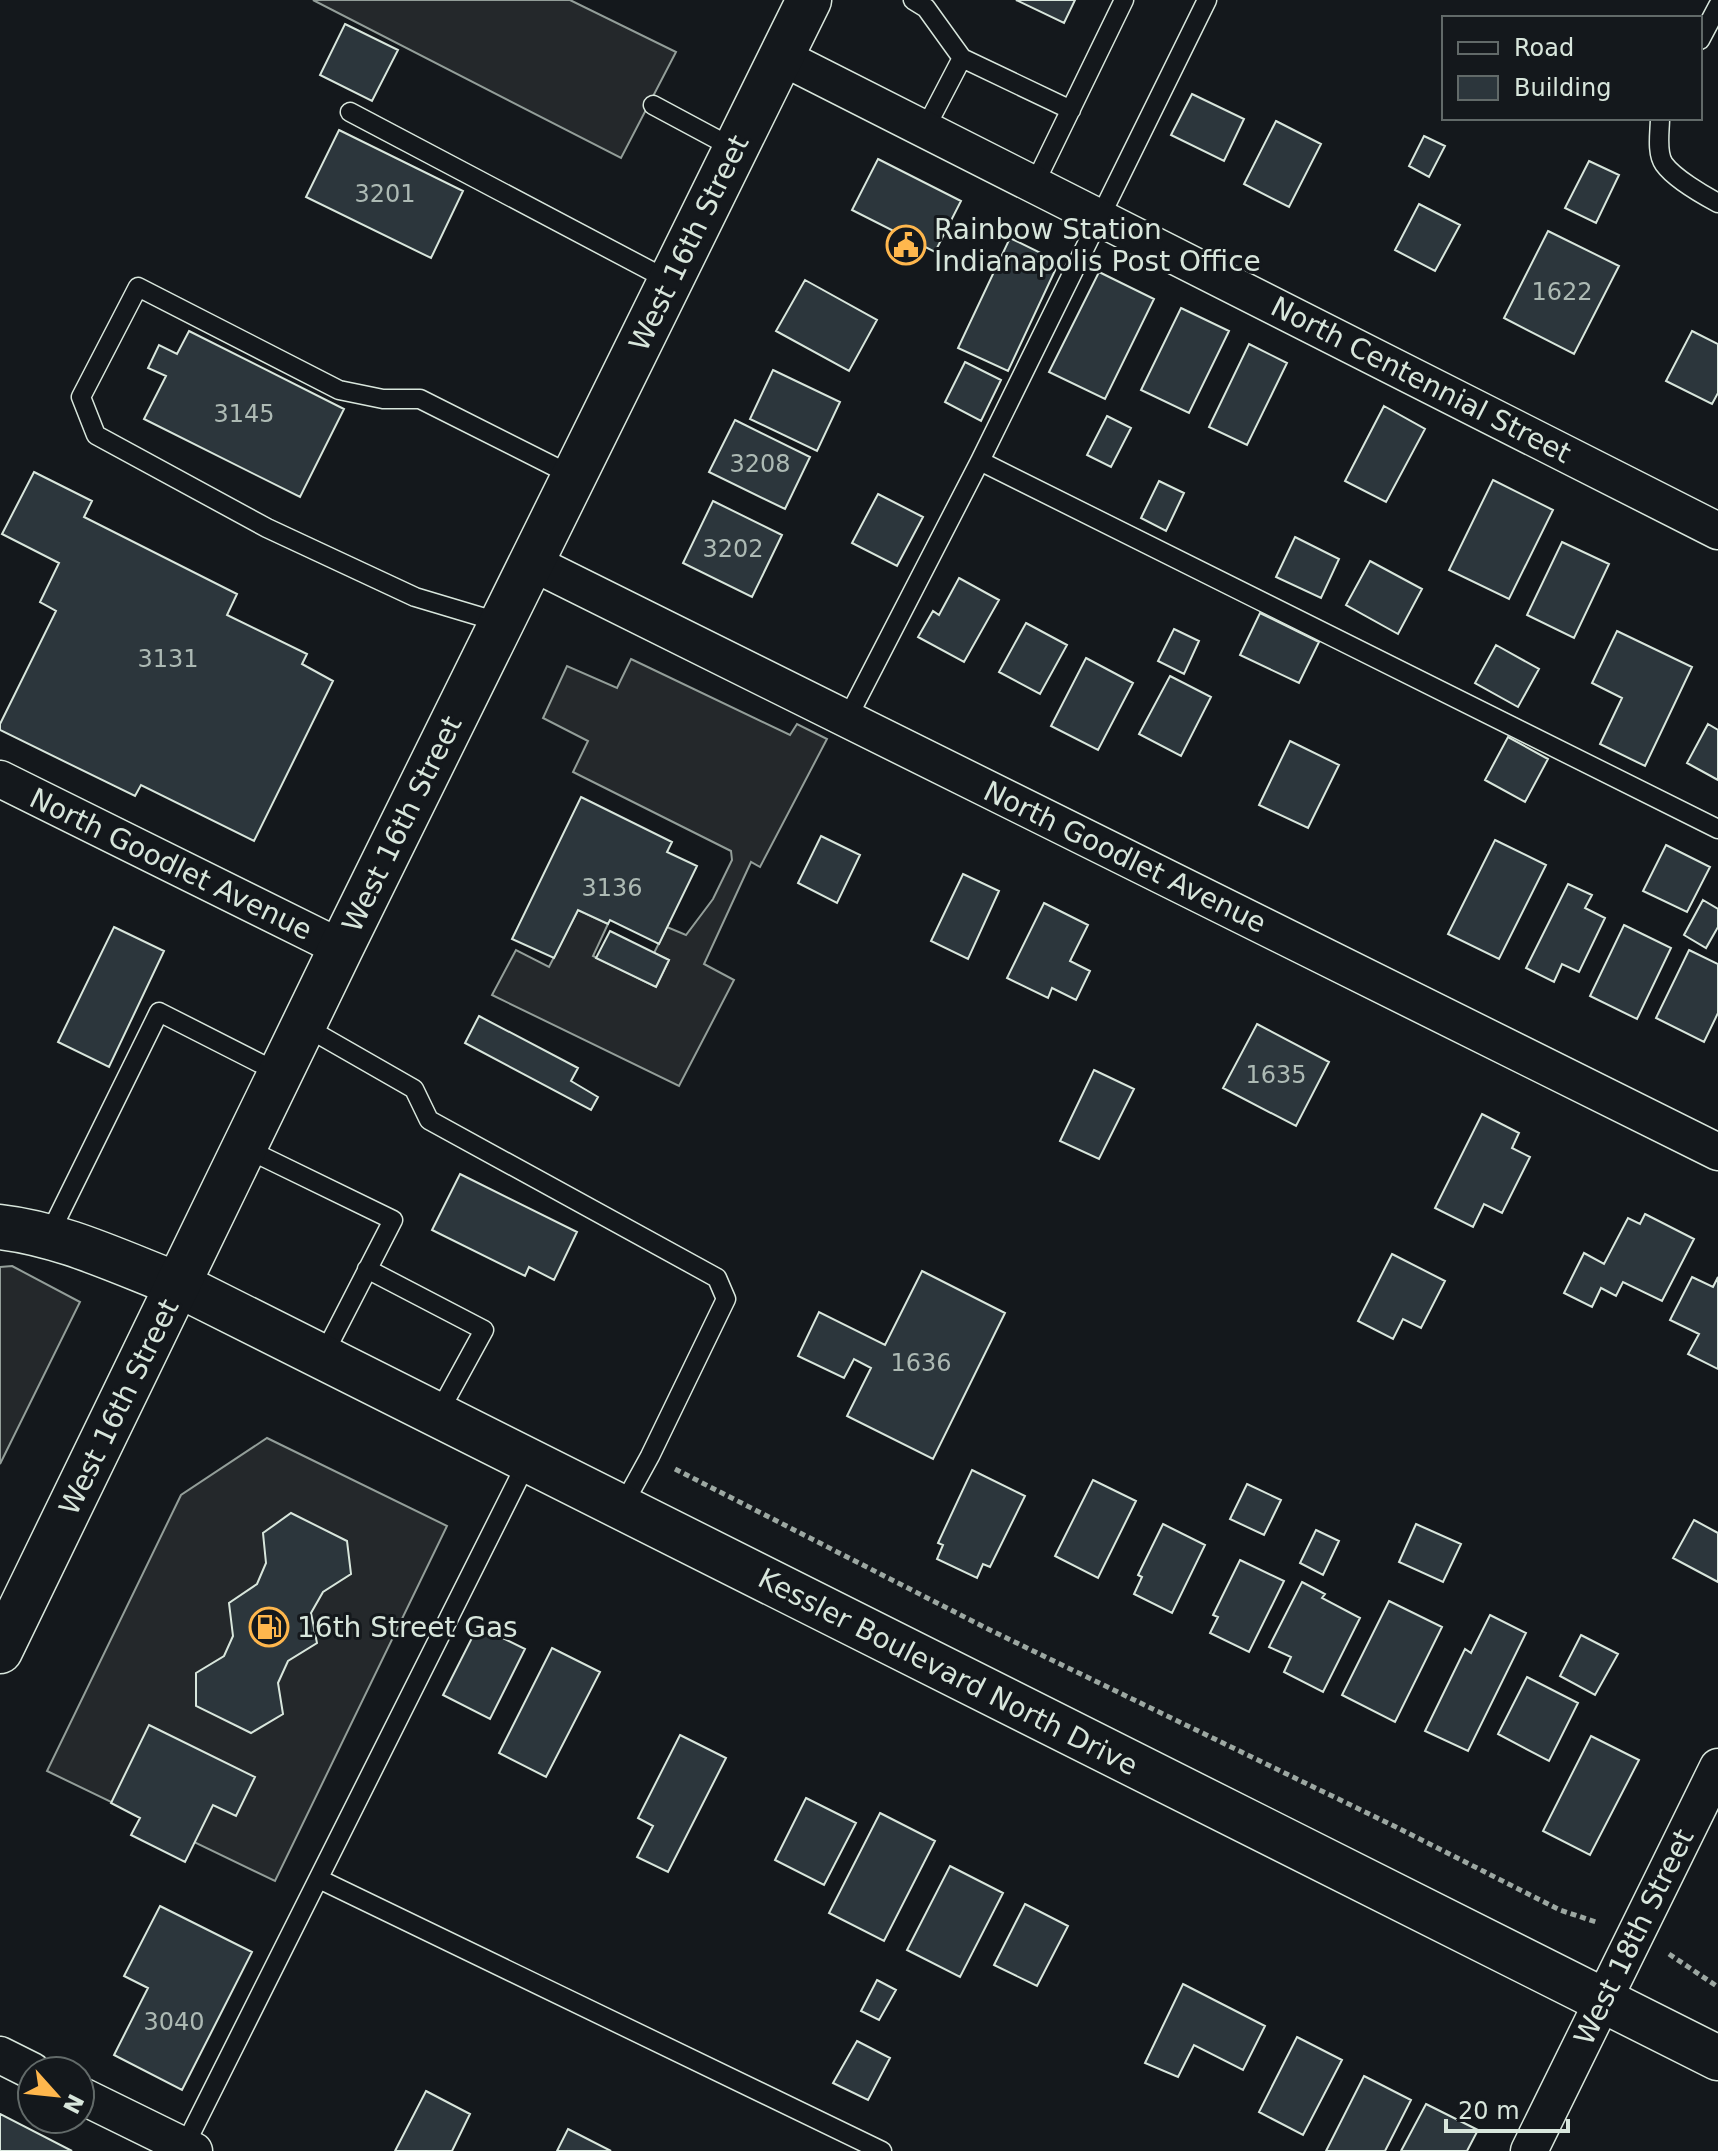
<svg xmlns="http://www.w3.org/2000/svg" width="1718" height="2151" font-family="'DejaVu Sans',sans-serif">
<rect width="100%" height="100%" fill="#14181c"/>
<path fill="#24282b" stroke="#939e99" stroke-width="2" d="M313,0H570L676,52L621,158Z
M631,659L790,735L797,724L827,739L760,867L751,862L704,964L734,980L679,1086L492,995L516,950L549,967L578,910L608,924L593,956L656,987L669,960L654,953L667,927L686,935L713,899L732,860L731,851L573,772L588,741L543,718L567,666L617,688Z
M12,1266L80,1302L0,1464V1267Z
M267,1438L447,1526L275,1881L47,1771L181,1495Z"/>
<path fill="#2c363c" stroke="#d8e6dc" stroke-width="2" d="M1016,0H1075L1064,23Z
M345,24L398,50L372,101L320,75Z
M1192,94L1244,119L1224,161L1171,135Z
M1276,121L1321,144L1289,207L1244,184Z
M339,130L463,191L431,258L306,197Z
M1424,136L1445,146L1429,177L1409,166Z
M878,159L961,201L935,252L852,210Z
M1589,161L1619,175L1596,223L1565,208Z
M1419,204L1460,225L1435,271L1395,250Z
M1548,231L1619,266L1574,354L1504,318Z
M1010,238L1059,262L1008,371L958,348Z
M1099,272L1154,299L1105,399L1049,372Z
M805,280L877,320L849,371L776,331Z
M1181,308L1229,331L1189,413L1141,390Z
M189,331L344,409L300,497L144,419L166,376L148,368L159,345L177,354Z
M1692,331L1718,344V393L1712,404L1666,381Z
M1249,344L1287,363L1247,445L1209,427Z
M965,362L1001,380L981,421L945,402Z
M773,370L840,402L817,451L750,419Z
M1384,406L1425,429L1386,502L1345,481Z
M1107,416L1131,428L1111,467L1087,455Z
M735,420L810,457L785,509L709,472Z
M34,472L92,501L84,517L237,594L227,615L307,654L302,664L333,681L254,841L141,785L135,796L0,730V724L56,611L40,602L59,563L2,534Z
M1493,480L1553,510L1509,599L1449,570Z
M1159,481L1184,493L1166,531L1141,518Z
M878,494L923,517L897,566L852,543Z
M713,501L782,535L752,597L683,563Z
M1295,537L1339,559L1321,598L1276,577Z
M1562,542L1609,564L1574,638L1527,615Z
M1370,561L1422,589L1398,634L1346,605Z
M959,578L999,600L964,662L918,637L933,611L939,615Z
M1260,613L1319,642L1299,683L1240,655Z
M1026,623L1067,645L1040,694L999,672Z
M1174,629L1199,641L1184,674L1158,661Z
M1617,631L1692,667L1645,766L1600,744L1622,698L1592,683Z
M1496,645L1539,669L1518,707L1475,683Z
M1086,658L1133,683L1098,750L1051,726Z
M1170,676L1211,697L1181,756L1139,734Z
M1708,724L1718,730V780L1687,763Z
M1508,737L1548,759L1525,802L1485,780Z
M1290,741L1339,765L1308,828L1259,805Z
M581,797L672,842L667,852L697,866L659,944L610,920L608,924L578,910L554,958L512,939Z
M821,836L860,855L837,903L798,883Z
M1495,840L1546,865L1499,959L1448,934Z
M1666,845L1710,867L1687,912L1643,891Z
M963,874L999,891L968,959L931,941Z
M1568,884L1592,895L1585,908L1605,918L1579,972L1562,964L1554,982L1526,968Z
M1703,900L1718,909V927L1706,948L1684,935Z
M1044,903L1088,925L1070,961L1090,971L1076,1000L1052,988L1048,998L1007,978Z
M1624,925L1671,948L1637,1019L1590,996Z
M114,927L164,951L109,1067L58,1042Z
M610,931L669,960L656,987L596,958Z
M1689,950L1718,964V1013L1704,1042L1656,1018Z
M479,1016L578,1068L571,1081L598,1097L591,1110L465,1043Z
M1257,1024L1329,1062L1296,1126L1223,1088Z
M1094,1070L1134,1089L1099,1159L1060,1141Z
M1482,1114L1519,1133L1512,1148L1530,1157L1502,1213L1484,1204L1473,1227L1435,1208Z
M460,1174L577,1232L554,1280L529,1267L525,1276L432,1230Z
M1645,1214L1694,1239L1662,1301L1623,1282L1616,1296L1601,1288L1592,1307L1564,1293L1584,1253L1604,1264L1628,1218L1640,1224Z
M1392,1254L1445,1281L1421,1328L1403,1319L1393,1339L1358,1321Z
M922,1271L1005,1313L933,1459L847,1416L871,1368L854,1359L844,1378L798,1356L819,1312L885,1345Z
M1692,1277L1713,1287L1718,1277V1369L1688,1354L1699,1334L1670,1320Z
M972,1470L1025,1496L990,1567L983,1564L977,1578L937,1559L943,1545L938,1543Z
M1093,1480L1136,1501L1098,1578L1055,1556Z
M1247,1484L1281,1500L1264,1535L1230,1519Z
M291,1513L347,1541L351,1574L323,1592L311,1613L317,1643L288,1661L278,1683L283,1714L251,1733L196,1706V1673L224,1656L233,1636L229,1603L257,1584L266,1563L263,1533Z
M1694,1520L1718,1533V1582L1673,1558Z
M1163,1524L1205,1545L1172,1613L1134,1594L1142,1577L1138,1575Z
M1416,1524L1461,1544L1443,1582L1399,1562Z
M1316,1530L1339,1541L1323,1575L1300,1563Z
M1240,1560L1284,1581L1249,1652L1210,1633L1218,1617L1213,1615Z
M1302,1582L1325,1594L1322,1598L1360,1618L1323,1692L1284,1672L1291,1657L1269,1647Z
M1389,1601L1442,1627L1395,1722L1342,1695Z
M1490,1615L1526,1633L1468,1751L1425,1731L1465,1649L1471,1653Z
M478,1626L525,1649L490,1719L443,1695Z
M1581,1635L1618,1654L1595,1695L1560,1676Z
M552,1648L600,1672L546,1777L499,1753Z
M1527,1677L1578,1703L1549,1761L1498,1734Z
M149,1725L255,1777L236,1816L213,1805L185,1862L131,1835L140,1818L111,1803Z
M680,1735L726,1758L668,1872L637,1857L653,1826L638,1818Z
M1591,1736L1639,1760L1590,1855L1543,1831Z
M806,1798L856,1823L824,1885L775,1860Z
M880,1813L935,1841L884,1941L829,1913Z
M950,1866L1003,1893L960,1977L907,1950Z
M1025,1904L1068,1926L1037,1986L994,1965Z
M160,1906L252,1952L182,2090L114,2055L148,1988L124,1976Z
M877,1980L896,1990L879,2020L861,2011Z
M1183,1984L1265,2026L1243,2070L1194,2045L1178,2077L1145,2063Z
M1297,2037L1342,2060L1303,2135L1259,2112Z
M857,2041L890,2058L868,2100L833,2083Z
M1364,2076L1411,2100L1385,2151H1326Z
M426,2091L470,2114L452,2151H395Z
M1426,2104L1478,2130L1467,2151H1401Z
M0,2114L72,2151H0Z
M568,2129L611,2151H557Z"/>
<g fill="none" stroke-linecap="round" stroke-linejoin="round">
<g stroke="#d8e6dc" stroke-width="21">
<path id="service" d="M913,0L926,8L962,58
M1700,40L1718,6
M653,105L735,149
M350,112L670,281
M1660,118C1660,131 1656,153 1664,164C1674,178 1703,195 1718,203
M925,129L962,58L1071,110
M1034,185L1124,0
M980,461L1718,829
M502,623L415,597L267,528L96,435L81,397L138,287L339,390L383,399H420L573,476
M847,719L980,461L1207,0
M304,1026L414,1089L429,1120L717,1278L726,1299L650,1456L622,1507
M245,1148L393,1220L323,1356
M48,1237L159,1012L281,1074
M367,1269L484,1330L438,1414
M319,1879L882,2151
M182,2151L528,1460"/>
</g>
<g stroke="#d8e6dc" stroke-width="39">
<path id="minor" d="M780,56L1718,531
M531,562L1718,1152
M0,779L341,948
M0,2055L32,2071
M80,2095L194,2151
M1529,2151L1718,1767"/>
</g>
<g stroke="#d8e6dc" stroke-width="47">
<path id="secondary" d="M0,1227C62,1234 121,1263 179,1285L1718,2058"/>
</g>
<g stroke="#d8e6dc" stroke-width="47">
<path id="primary" d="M0,1651L341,948L809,0"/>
</g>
<path stroke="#9da8a2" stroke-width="5" stroke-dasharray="6 4" stroke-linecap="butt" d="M675,1469L988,1629L1396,1827L1560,1910L1599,1923
M1669,1954L1718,1987"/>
<use href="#service" stroke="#14181c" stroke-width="18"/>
<use href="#minor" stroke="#14181c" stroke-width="36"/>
<use href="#secondary" stroke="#14181c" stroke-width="44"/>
<use href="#primary" stroke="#14181c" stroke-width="44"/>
</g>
<defs>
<g id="civic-ring" transform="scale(2)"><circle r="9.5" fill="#14181c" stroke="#ffb74d" stroke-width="1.5"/><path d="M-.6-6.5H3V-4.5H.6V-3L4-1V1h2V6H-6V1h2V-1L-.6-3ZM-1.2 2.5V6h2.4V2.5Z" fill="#ffb74d"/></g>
<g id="fuel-ring" transform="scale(2)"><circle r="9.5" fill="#14181c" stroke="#ffb74d" stroke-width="1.5"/><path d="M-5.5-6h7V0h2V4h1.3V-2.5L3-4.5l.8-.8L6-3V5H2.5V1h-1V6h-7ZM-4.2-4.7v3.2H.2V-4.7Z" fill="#ffb74d"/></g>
</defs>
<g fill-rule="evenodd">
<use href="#civic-ring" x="906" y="245"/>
<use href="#fuel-ring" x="269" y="1627"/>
</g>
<g text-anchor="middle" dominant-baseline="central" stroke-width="6" stroke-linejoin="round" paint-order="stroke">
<g font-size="24" fill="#adbab4">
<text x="385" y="194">3201</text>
<text x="1562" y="292">1622</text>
<text x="244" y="414">3145</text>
<text x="760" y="464">3208</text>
<text x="733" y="549">3202</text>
<text x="168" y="659">3131</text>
<text x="612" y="888">3136</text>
<text x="1276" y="1075">1635</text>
<text x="921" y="1363">1636</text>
<text x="174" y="2022">3040</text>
</g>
<g font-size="28" fill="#d8e6dc" stroke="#14181c" text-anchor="start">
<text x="934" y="229">Rainbow Station<tspan x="934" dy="32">Indianapolis Post Office</tspan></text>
<text x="297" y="1627">16th Street Gas</text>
</g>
<g font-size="28" fill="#d8e6dc" stroke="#14181c">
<text transform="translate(689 243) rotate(-64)">West 16th Street</text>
<text transform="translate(1421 380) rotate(27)">North Centennial Street</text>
<text transform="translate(402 824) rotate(-64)">West 16th Street</text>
<text transform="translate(1125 857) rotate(26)">North Goodlet Avenue</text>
<text transform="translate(171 864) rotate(26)">North Goodlet Avenue</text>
<text transform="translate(119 1407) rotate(-64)">West 16th Street</text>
<text transform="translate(948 1672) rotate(27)">Kessler Boulevard North Drive</text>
<text transform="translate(1634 1937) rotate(-64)">West 18th Street</text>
</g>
</g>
<rect x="1442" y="16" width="260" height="104" fill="#14181c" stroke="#626a69" stroke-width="2"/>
<rect x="1458" y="42" width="40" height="12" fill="#14181c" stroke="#626a69" stroke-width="2"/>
<text x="1514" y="56" font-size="24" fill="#d8e6dc">Road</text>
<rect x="1458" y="76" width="40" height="24" fill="#2c363c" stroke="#626a69" stroke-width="2"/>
<text x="1514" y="96" font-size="24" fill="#d8e6dc">Building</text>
<g transform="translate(56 2095) rotate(117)"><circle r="38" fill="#14181c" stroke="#626a69" stroke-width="2"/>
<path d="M0-6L14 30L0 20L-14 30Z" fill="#ffb74d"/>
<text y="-12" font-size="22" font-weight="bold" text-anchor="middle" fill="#d8e6dc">N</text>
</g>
<path d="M1446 2119v12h122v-12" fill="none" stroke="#d8e6dc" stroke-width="4"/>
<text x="1458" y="2119" font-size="24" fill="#d8e6dc" stroke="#14181c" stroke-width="6" paint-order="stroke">20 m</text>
</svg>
